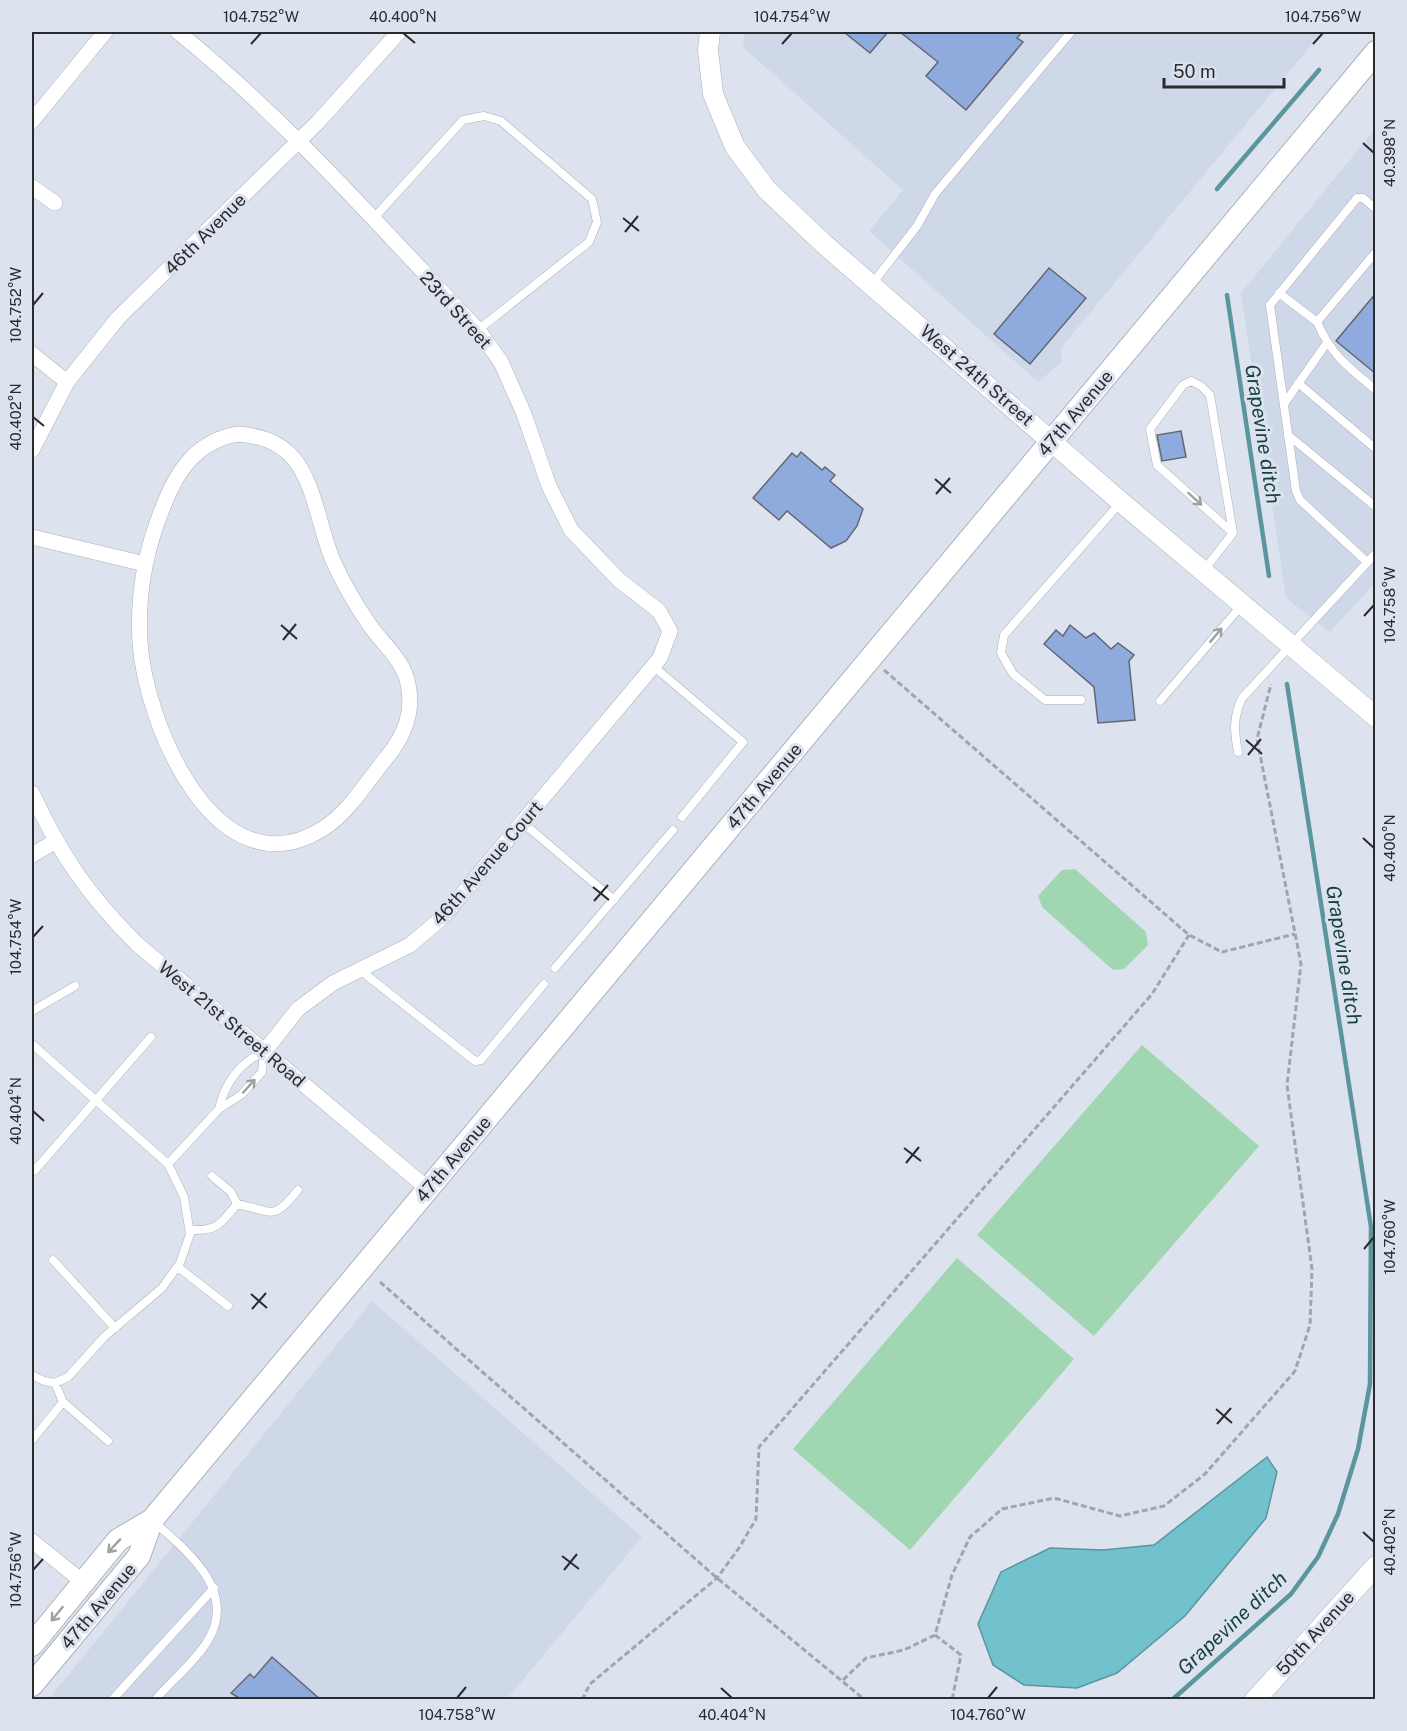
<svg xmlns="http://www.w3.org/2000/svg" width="1407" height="1731" font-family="'Public Sans',sans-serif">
<rect width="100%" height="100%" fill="#dde3ee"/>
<path fill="#cfd8e9" d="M745,32H1322L1061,348L1062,362L1038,382L869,231L903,190L743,47Z
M1375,129V583L1330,632L1286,598L1241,293Z
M372,1301L642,1537L507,1699L48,1700Z"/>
<path fill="#a1d6b3" d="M1075,869L1146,932L1148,945L1124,969L1113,970L1042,907L1038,896L1062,870Z
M1142,1045L1259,1146L1094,1336L977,1235Z
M957,1258L1074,1359L910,1550L793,1449Z"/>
<path fill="#71c2cd" stroke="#5b959e" stroke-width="1.5" d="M1267,1457L1277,1472L1266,1518L1185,1616L1117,1673L1077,1688L1024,1685L993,1665L978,1624L1001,1572L1050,1548L1103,1550L1154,1545Z"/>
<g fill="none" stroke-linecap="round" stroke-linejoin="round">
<path stroke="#5b959e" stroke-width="4.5" d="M1217,189L1319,70
M1227,295L1269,576
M1172,1700L1291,1594L1318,1557L1338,1514L1358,1449L1370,1384L1371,1227L1287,684"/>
</g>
<path fill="#8fabde" stroke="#626771" stroke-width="1.5" d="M844,32H888L870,53Z
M900,32H1022L1017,38L1023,42L966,110L926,76L938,62Z
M1049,268L1086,298L1030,364L994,334Z
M1376,293V374L1336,341Z
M1181,431L1186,457L1162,461L1157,435Z
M801,452L822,470L825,467L835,475L830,481L863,509L857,526L846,541L831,548L787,511L779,520L753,498L792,453L797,457Z
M1070,625L1086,638L1094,633L1111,649L1118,643L1134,655L1129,661L1135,720L1098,723L1094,687L1044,644L1056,630L1063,636Z
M272,1657L321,1700H242L231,1693L250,1674L254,1678Z"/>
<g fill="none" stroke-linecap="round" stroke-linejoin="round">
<g stroke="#abb1bc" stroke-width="9">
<path id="service" d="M373,219L463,120L484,116L501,121L592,199L597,222L589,242L478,330
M1376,252L1317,322C1331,355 1349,368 1376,390
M872,284L917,226L935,194L1071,32
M1279,293L1317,322
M1298,383L1376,449
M1284,404L1326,344
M1288,435L1376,507
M1367,562L1300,500L1296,491L1270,305L1357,198H1363L1376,209
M1204,570L1233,533L1210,395L1201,386L1191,381L1183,385L1150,429L1157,465L1233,533
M653,666L743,742L682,817
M1081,700H1045L1013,674L1001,653L1004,635L1120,503
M1160,701L1241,606
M1238,752C1234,731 1233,717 1242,698L1376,553
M522,822L614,900
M555,968L673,830
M360,970L475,1061L481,1060L544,984
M32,1011L75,986
M32,1044L168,1164L184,1197L190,1234L180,1263L162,1288L104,1337L68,1377L55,1383L44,1381L32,1375
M168,1164L219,1109L241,1095L262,1072L264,1052C241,1061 224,1084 219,1109
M35,1170L151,1037
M237,1204C275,1212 273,1221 298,1190
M190,1230C217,1231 220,1225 237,1204L231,1192L212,1176
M53,1260L115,1328
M178,1267L228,1306
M55,1383L63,1402L108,1441
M32,1440L63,1402
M153,1521C187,1551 239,1591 207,1642C194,1663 171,1681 155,1700
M112,1700L214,1588"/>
</g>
<g stroke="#abb1bc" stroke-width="16">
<path id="minor" d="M178,32C287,120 381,228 478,330L501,362L524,414L549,486L571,530L619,580L659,611L670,631L660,658L443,917L410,945L333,983L298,1009L264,1052
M32,121L105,32
M32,187L55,203
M32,354L67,382
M238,434C260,436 279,441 294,459C315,484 320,532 334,563C344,585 357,607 371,627C384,645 404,661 408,684C414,712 405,735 387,757C368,780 349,812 324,828C216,897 145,722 140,642C137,594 145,551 163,507C177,470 197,441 238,434Z
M32,450L67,382L118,318L318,122L399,32
M32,537L145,564
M32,793C61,856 88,895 137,944L428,1189
M32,855L54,842
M32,1541L83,1582"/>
</g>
<g stroke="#abb1bc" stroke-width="21">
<path id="tertiary" d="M710,32L708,50L713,94L735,147L767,190L824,244L1121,502L1376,717
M1255,1700L1376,1566"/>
</g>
<g stroke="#abb1bc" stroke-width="24">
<path id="secondary" d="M32,1645L118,1540L152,1520L1376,52
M32,1685L139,1556L152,1520"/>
</g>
<path stroke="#a1a5ae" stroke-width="3" stroke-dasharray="6 3" stroke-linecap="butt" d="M884,670L1189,935L1222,952L1295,934
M380,1282L717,1578L865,1700
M935,1635L961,1655L952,1700
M843,1680L866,1658L904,1650L935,1635L952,1575L970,1537L1002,1509L1054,1498L1120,1516L1164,1506L1205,1474L1295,1371L1310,1325L1312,1269L1287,1085L1301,964L1257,739L1271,684
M582,1700L590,1684L717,1578L739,1548L756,1519L759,1447L1152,994L1189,935"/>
<use href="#service" stroke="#fff" stroke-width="8"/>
<use href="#minor" stroke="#fff" stroke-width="15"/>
<use href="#tertiary" stroke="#fff" stroke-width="20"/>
<use href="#secondary" stroke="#fff" stroke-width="22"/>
</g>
<defs><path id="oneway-shaft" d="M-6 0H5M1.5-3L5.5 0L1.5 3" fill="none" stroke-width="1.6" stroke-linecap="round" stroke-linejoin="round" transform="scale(1.5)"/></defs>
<g stroke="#9fa0a1">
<use href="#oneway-shaft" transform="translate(1195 499) rotate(42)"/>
<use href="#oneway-shaft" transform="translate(1216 635) rotate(-50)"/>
<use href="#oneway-shaft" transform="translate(249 1086) rotate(-48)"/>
<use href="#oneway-shaft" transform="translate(114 1546) rotate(133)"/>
<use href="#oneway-shaft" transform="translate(57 1614) rotate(129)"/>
</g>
<path fill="none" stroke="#292b2f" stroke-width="2" d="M403,33L415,43M251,44L261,33M782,44L792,33M1313,44L1323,33M1363,143L1374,153M623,218L639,231M625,232L638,216M33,305L43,293M33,417L44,426M935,479L951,493M936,494L950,478M1364,616L1374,605M281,625L297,639M283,640L296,624M1246,740L1262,754M1248,755L1261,739M1363,838L1374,848M593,887L609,900M594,901L608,885M33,937L43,926M33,1111L44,1121M904,1148L921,1161M906,1163L919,1147M1364,1249L1374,1237M251,1294L267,1308M252,1309L266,1293M1216,1409L1232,1423M1217,1424L1231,1408M1363,1532L1374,1542M562,1556L579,1569M33,1570L43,1559M564,1570L577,1554M721,1688L732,1698M457,1698L466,1687M988,1698L997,1687"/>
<g text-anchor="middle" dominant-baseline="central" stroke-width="6" stroke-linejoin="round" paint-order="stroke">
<g font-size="18" fill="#292b2f" stroke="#dde3ee">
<text transform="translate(205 234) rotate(-45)">46th Avenue</text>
<text transform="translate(456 310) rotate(48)">23rd Street</text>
<text transform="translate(977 375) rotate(41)">West 24th Street</text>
<text transform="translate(1075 413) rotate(-50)">47th Avenue</text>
<text transform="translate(764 786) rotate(-50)">47th Avenue</text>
<text transform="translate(487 863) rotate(-49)">46th Avenue Court</text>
<text transform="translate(232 1024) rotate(40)">West 21st Street Road</text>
<text transform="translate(453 1159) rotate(-50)">47th Avenue</text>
<text transform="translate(98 1606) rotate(-50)">47th Avenue</text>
<text transform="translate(1315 1633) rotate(-48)">50th Avenue</text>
</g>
<g font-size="20" font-style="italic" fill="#194045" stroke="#dde3ee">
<text transform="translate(1263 434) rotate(81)">Grapevine ditch</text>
<text transform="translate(1344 955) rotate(81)">Grapevine ditch</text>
<text transform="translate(1232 1623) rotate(-43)">Grapevine ditch</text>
</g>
</g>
<rect width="1407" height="1731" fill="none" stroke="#dde3ee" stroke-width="66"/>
<path d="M1164 78v9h120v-9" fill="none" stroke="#292b2f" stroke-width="3"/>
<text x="1173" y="78" font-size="18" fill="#292b2f" stroke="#dde3ee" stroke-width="4.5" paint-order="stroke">50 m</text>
<rect x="33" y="33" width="1341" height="1665" fill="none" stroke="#292b2f" stroke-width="2"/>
<g font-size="15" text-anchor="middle" fill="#292b2f">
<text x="261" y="22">104.752°W</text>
<text x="403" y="22">40.400°N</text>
<text x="792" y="22">104.754°W</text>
<text x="1323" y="22">104.756°W</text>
<text transform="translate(1390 153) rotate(-90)" y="5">40.398°N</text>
<text transform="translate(16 305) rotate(-90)" y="5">104.752°W</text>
<text transform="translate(16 417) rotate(-90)" y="5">40.402°N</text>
<text transform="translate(1390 605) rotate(-90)" y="5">104.758°W</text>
<text transform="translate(1390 848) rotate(-90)" y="5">40.400°N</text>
<text transform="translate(16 937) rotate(-90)" y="5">104.754°W</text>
<text transform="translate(16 1111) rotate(-90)" y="5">40.404°N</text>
<text transform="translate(1390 1237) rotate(-90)" y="5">104.760°W</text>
<text transform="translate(1390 1542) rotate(-90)" y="5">40.402°N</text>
<text transform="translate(16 1570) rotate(-90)" y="5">104.756°W</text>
<text x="457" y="1720">104.758°W</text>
<text x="732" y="1720">40.404°N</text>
<text x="988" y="1720">104.760°W</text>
</g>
</svg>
